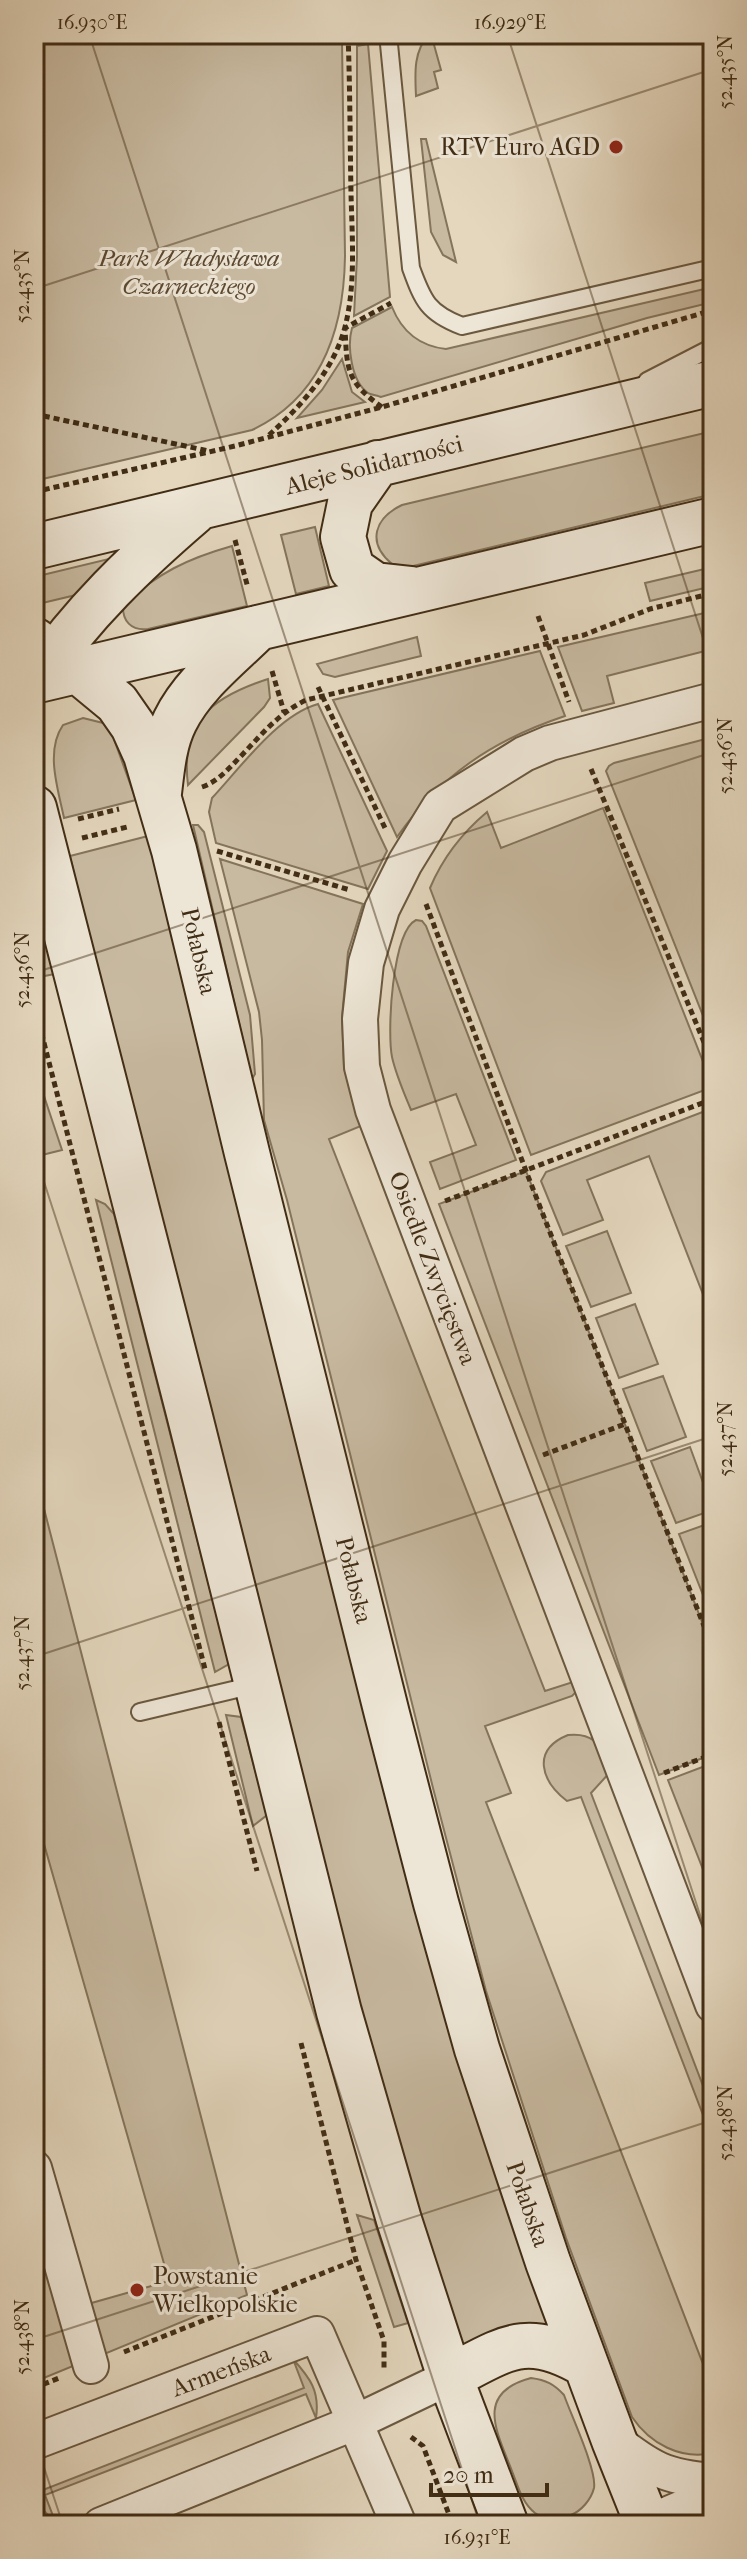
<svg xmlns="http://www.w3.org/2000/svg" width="747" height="2559" font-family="'IM FELL French Canon',serif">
<rect width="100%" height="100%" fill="#e4d7be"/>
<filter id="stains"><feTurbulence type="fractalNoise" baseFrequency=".0025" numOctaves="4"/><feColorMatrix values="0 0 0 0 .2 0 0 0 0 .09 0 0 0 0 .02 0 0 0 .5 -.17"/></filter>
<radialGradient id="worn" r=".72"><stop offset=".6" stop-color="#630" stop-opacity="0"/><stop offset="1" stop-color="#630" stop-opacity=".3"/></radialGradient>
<path fill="#c8baa1" stroke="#84745b" stroke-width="2" d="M34,34H360L342,41L345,256C344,328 322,397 252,430L34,481Z
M429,34H431L441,70L434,72L438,88L416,96C415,74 413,52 429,34Z
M368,44L390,297L354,316L357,257V46Z
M421,139H426L456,262L443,255L431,232Z
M713,287V302L647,318L381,397C379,396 369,394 368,393C351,381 347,346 352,328L392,307C402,332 419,346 446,349Z
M342,359L352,392L365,402L297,418L322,390Z
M713,431V494L409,567L392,564C366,542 375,518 402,505Z
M315,527L329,586L296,594L281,535Z
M232,546L247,606L148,629C131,631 122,621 123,604C159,573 186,559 232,546Z
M121,556L80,594L34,605V577Z
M713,567V586L650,601L645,583Z
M713,611V649L607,676L614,703L582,711L558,647Z
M417,637L421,656L335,677L323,674L317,664Z
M540,651L565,716C493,740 441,775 397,837L333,700Z
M268,679L270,698L264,707L188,785C180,721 212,697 268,679Z
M318,704L387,851L368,889L216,843L209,812L212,798C241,767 278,715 318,704Z
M83,718L103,723L111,731L136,800L64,818C58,789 45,751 63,725Z
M713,737V1041L606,771L609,766L614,763Z
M603,808L713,1087L531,1155L430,888C443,857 462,833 487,812L501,848Z
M193,825H198L204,832L250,1015L255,1074L252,1079Z
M148,836L392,1823L502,2193L552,2330L460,2349L397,2159L135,1139L70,856Z
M220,859L363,904L348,952L342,1017L344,1068L361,1126L329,1139L545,1691L576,1681L577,1691L572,1696L485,1726L511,1793L486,1802L713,2390V2436L711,2437L713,2453C681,2460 650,2444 632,2417L566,2238L486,1991L433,1788L287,1200L264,1120L262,1040L259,1012Z
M34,889L55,974L39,977L34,954Z
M416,920L422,921L426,926L516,1160L440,1189L430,1162L476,1145L456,1094L411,1110C404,1093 396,1075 392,1057C387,1032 392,932 416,920Z
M34,1066L62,1150L34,1157Z
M713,1108V1320L649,1156L587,1180L603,1220L563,1235L541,1181L546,1172Z
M526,1171L713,1650V1754L659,1775L439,1204Z
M96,1200L105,1204L114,1214L229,1664L215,1672Z
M607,1231L631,1293L591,1307L566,1246Z
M635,1304L658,1364L619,1378L596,1318Z
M663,1376L686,1437L647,1451L623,1389Z
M690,1447L713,1510L676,1523L651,1461Z
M34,1470L247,2295L102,2355L88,2304L169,2281L34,1809Z
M713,1522V1591L703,1595L679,1534Z
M226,1715L241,1717L267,1815L253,1826Z
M568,1735C597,1732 600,1748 612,1770L591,1793L713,2112V2141L581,1797L567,1801C541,1781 531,1750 568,1735Z
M713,1763V1895L668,1780Z
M357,2215L374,2220L408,2323L394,2327Z
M34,2225L78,2364L34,2382Z
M293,2359C310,2378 320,2391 316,2418L306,2394L45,2495L55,2521C36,2508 34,2491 34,2469L43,2490L304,2388Z
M531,2378C546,2380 554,2384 564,2395C571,2415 597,2470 594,2488C591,2500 581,2511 571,2515C561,2520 544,2519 535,2513C522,2503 518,2486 512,2471C497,2432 474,2393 531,2378Z"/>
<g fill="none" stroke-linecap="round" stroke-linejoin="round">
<g stroke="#6a583f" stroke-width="20">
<path id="lane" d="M388,34L411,268C423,301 428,313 462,326L713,268
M647,381L713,347
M140,1712L254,1685"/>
</g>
<g stroke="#6a583f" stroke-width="38">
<path id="street" d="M713,700L550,743L524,754L440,806L405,863L382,909L366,963L360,1019L362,1067L373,1110L713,2005
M34,2168L91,2366
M614,2440C651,2469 665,2477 713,2481
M34,2442L317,2334L399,2525
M647,2523L713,2495
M101,2525L356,2422L450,2377"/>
</g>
<g stroke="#412d15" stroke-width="48">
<path id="secondary" d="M378,463L350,503L343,537L352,569L375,585L412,589
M34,547L713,383
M34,640L77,670L117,703L133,726L146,755L174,850L247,1153L387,1714L436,1903L477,2049L548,2262L614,2440L648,2525
M39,677C81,614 137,561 194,512
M34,681L713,520
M159,793C162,768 164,743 175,721C193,684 230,656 258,628
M34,808L189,1413L339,2012L399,2220L450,2377L506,2525
M450,2377C506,2348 526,2330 586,2365"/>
</g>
<path stroke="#412d15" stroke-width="5" stroke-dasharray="6 4" stroke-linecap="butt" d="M382,407C346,382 347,369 345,328L391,303
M34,414L209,451
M269,435C301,406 334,370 345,327C356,284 352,237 351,193C350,140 350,87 348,34
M34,492L235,446L382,407L713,310
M235,540L248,588
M538,616L569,702
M272,671L284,712
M318,687L385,828
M591,769L713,1064
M202,787C219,781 229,768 242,755C262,734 279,713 306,700L584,635L650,609L713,593
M78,819L119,809
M82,838L127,827
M217,851L350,890
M426,904L526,1171L713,1649
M34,1004L205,1669
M445,1201L713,1099
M543,1455L625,1424
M219,1722L257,1871
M664,1773L713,1754
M301,2043L356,2260L384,2341V2369
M124,2352L356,2260
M34,2388L59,2378
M411,2437L423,2446L453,2525"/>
<use href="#lane" stroke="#ede5d5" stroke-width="16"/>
<use href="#street" stroke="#ede5d5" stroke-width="34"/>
<use href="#secondary" stroke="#ede5d5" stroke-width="44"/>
</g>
<path fill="none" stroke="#412d15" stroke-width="2" stroke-opacity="0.45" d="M89,34L713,1955M507,34L713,669M34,289L713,69M34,973L713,752M34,1151L480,2525M34,1657L713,1436M34,2340L713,2120M34,2437L63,2525"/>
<g fill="#8f2418" stroke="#ede5d5" stroke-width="3">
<circle cx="616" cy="147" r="8"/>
<circle cx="137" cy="2290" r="8"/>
</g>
<g text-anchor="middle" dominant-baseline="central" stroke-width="6" stroke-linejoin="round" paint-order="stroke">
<g font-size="24" fill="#412d15" stroke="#ede5d5" text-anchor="end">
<text x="600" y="147">RTV Euro AGD</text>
<text x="153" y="2276" text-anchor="start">Powstanie<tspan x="153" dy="28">Wielkopolskie</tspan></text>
</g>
<g font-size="24" font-style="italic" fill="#5c4931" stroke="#ede5d5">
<text x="189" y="258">Park Władysława<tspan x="189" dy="28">Czarneckiego</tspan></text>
</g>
<g font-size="24" fill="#412d15" stroke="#ede5d5">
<text transform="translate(374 465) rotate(-14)">Aleje Solidarności</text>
<text transform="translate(199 951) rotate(77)">Połabska</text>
<text transform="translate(433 1268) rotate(69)">Osiedle Zwycięstwa</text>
<text transform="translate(354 1580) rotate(76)">Połabska</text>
<text transform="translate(528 2204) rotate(71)">Połabska</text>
<text transform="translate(221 2371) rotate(-21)">Armeńska</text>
</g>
</g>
<rect width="747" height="2559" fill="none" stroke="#e4d7be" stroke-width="88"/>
<path d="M431 2483v12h116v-12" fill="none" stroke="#412d15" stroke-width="4"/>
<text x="443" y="2483" font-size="24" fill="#412d15" stroke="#ede5d5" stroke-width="6" paint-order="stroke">20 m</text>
<rect x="44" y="44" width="659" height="2471" fill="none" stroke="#412d15" stroke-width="3"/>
<g font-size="20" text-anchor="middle" fill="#412d15">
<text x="92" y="29">16.930°E</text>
<text x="510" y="29">16.929°E</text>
<text transform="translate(725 72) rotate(-90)" y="7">52.435°N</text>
<text transform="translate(22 286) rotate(-90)" y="7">52.435°N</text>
<text transform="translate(725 756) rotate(-90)" y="7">52.436°N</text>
<text transform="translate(22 970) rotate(-90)" y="7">52.436°N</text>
<text transform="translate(725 1439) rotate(-90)" y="7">52.437°N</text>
<text transform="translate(22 1653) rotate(-90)" y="7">52.437°N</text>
<text transform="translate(725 2123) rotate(-90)" y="7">52.438°N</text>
<text transform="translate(22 2337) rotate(-90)" y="7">52.438°N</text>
<text x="477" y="2544">16.931°E</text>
</g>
<rect width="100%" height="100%" filter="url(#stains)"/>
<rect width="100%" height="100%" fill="url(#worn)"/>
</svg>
